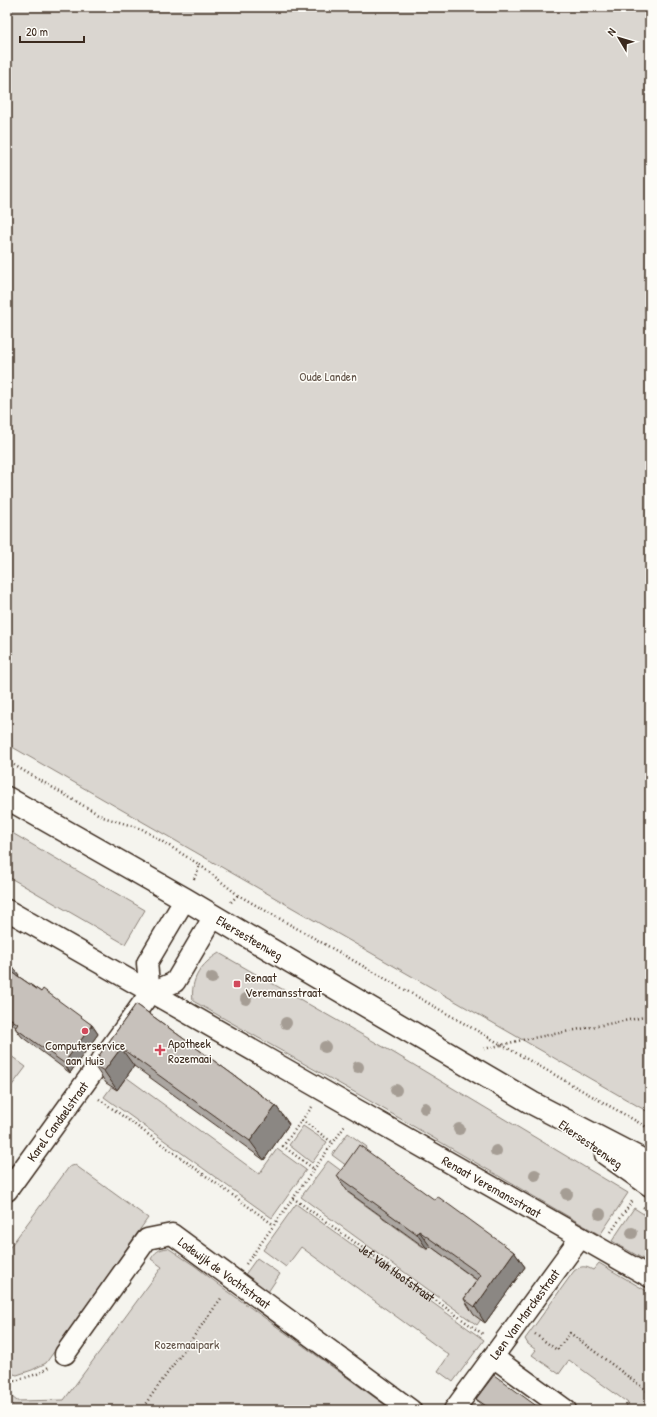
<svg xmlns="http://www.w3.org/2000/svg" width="657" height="1417" font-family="'Patrick Hand',sans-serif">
<rect width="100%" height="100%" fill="#f5f4ee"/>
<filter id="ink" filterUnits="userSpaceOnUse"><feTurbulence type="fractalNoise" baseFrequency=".025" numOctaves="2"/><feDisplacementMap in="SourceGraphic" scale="8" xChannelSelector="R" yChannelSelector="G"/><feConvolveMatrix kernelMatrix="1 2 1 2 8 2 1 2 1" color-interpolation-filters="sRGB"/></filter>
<g filter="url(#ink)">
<path fill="#dad6d0" stroke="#8a8077" d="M7,7H650V1113L7,744Z
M7,830L145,910L125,944L7,876Z
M219,953L394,1053L628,1193L600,1235L363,1097L193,1001C190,979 201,964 219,953Z
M7,1053L26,1067L7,1092Z
M126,1077L259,1174L277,1149L306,1170L272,1218L104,1097L112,1086Z
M303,1126L327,1142L312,1163L289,1145Z
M348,1133L367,1147L351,1169L332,1155Z
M328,1161L355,1181L347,1192L427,1250L430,1246L491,1291L481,1319L477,1325L301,1197Z
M75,1165L148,1218L46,1363L32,1370L17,1375L7,1372V1251L69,1167Z
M296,1204L484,1340L453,1382L438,1371L449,1355L301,1247L286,1267L263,1250Z
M634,1208L650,1218V1263L612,1241Z
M168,1248L195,1266L222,1287L392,1410H7V1393L17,1401L64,1400L162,1267L151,1259C155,1252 159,1249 168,1248Z
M257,1258L280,1274L268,1292L244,1276Z
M599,1263L650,1293V1410H624L628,1403L569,1360L559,1374L532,1355L536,1350L528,1344L525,1339L574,1271C582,1265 585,1266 593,1270Z"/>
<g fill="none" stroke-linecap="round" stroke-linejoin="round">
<g stroke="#3b2a1e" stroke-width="23">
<g id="street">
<path id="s2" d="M7,910L650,1277"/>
<path d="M150,993L147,963L185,899"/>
<path id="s3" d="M7,1191L150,993L175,982L214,916"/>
<path id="s4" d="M65,1354L147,1239L172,1234L411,1410"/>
<path d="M493,1357L566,1410"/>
<path id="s5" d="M454,1410L580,1238"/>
</g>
</g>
<g stroke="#3b2a1e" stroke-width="25">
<g id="secondary">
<path id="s6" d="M7,798L185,899L242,933L532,1103L650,1164"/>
<path d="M606,1154L650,1185"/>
</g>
</g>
<g stroke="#3b2a1e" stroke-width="2.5" stroke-dasharray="1 3" stroke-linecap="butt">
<path d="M7,761L103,817L142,829L200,865L238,895L650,1129"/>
<path d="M194,879L200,865"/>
<path d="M231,902L238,895"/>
<path d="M484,1049L522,1040L650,1016"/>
<path d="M99,1099L274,1225"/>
<path d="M312,1107L302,1120L333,1143"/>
<path d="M302,1120L283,1146L314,1169"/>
<path id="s1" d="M293,1198L484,1335"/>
<path d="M643,1207L650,1211"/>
<path d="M611,1232L633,1200"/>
<path d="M246,1264L345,1126"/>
<path d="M535,1334L557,1350L570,1333L650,1393"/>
<path d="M7,1377L15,1381L40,1373L50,1366"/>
<path d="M141,1410L222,1297"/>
<path d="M645,1410L650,1404"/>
</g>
<use href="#street" stroke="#fdfcf7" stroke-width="20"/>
<use href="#secondary" stroke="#fdfcf7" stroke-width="22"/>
</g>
<g fill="#a59d94">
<circle cx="212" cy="978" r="6"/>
<circle cx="246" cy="999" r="6"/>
<circle cx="286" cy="1023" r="6"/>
<circle cx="325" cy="1047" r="6"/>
<circle cx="358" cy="1067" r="6"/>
<circle cx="396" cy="1090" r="6"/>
<circle cx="425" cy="1108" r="6"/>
<circle cx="459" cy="1129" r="6"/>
<circle cx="496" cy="1151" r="6"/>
<circle cx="535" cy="1175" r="6"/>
<circle cx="567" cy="1194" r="6"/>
<circle cx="600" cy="1214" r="6"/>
<circle cx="632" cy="1233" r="6"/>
</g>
<path fill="#aba6a1" stroke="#3b2a1e" d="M7,962L19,975L18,976L41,992L92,1025L98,1034L70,1073L22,1037L15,1028L16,1027L7,1021Z
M136,1004L276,1106L289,1124L264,1160L134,1066L117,1090L106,1083L93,1064Z
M337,1176L435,1200L514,1252L525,1267L485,1323L474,1315L464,1299L477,1280L430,1246L427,1249L348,1192Z
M476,1399L542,1410H488L481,1405Z"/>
<path fill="#8b8783" stroke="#3b2a1e" d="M12,966L19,975L16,979L9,970Z
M92,1025L98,1034L70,1073L64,1063Z
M121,1048L134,1066L117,1090L104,1071Z
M276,1106L289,1124L264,1160L250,1141Z
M419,1231L430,1246L427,1249L417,1234Z
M514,1252L525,1267L485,1323L475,1307Z"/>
<path fill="#c7c1bb" stroke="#3b2a1e" d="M7,962L12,966L9,970L41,992L43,989L92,1025L64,1063L15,1028L18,1024L7,1016Z
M136,1004L276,1106L250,1141L121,1048L104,1071L93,1064Z
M359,1145L435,1200L437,1196L514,1252L475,1307L464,1299L481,1275L419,1231L417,1234L337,1176Z
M494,1375L542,1410H492L476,1399Z"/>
</g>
<g fill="#d1495b" stroke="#fdfcf7" stroke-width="1.5">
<rect x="233" y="980" width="8" height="8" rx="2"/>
<circle cx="85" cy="1031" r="4"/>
<path d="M158 1044h4v4h4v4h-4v4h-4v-4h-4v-4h4z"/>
</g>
<g text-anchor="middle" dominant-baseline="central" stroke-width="3" stroke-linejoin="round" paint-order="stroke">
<g font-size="13" fill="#63554a" stroke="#fdfcf7">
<text x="328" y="376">Oude Landen</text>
<text x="187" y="1344">Rozemaaipark</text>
</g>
<g font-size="13" fill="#3b2a1e" stroke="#fdfcf7">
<text stroke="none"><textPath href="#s6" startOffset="280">Ekersesteenweg</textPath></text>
<text stroke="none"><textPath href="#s3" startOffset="86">Karel Candaelstraat</textPath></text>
<text transform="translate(591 1144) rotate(35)">Ekersesteenweg</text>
<text stroke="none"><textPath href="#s2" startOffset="558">Renaat Veremansstraat</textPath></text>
<text stroke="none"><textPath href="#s1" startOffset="128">Jef Van Hoofstraat</textPath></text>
<text stroke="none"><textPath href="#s4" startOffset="232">Lodewijk de Vochtstraat</textPath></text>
<text stroke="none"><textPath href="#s5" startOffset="119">Leen Van Marckestraat</textPath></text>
</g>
<g font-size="13" fill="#3b2a1e" stroke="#fdfcf7" text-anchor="start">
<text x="245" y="977">Renaat<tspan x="245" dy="15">Veremansstraat</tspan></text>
<text x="168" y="1043">Apotheek<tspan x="168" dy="15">Rozemaai</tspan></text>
<text x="85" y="1045" text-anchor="middle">Computerservice<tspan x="85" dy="15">aan Huis</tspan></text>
</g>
</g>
<rect width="657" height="1417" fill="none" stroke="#fdfcf7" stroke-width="24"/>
<rect x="12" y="12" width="633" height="1393" fill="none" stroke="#3b2a1e" stroke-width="1.5" filter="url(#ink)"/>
<g transform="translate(619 38) rotate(308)" stroke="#fdfcf7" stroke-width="3" paint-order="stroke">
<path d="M0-3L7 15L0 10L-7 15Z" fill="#3b2a1e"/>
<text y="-6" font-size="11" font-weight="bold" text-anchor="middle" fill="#3b2a1e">N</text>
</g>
<path d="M20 36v6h64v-6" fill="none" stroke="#3b2a1e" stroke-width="2"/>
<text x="26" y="36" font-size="12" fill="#3b2a1e" stroke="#fdfcf7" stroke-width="3" paint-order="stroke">20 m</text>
</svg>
